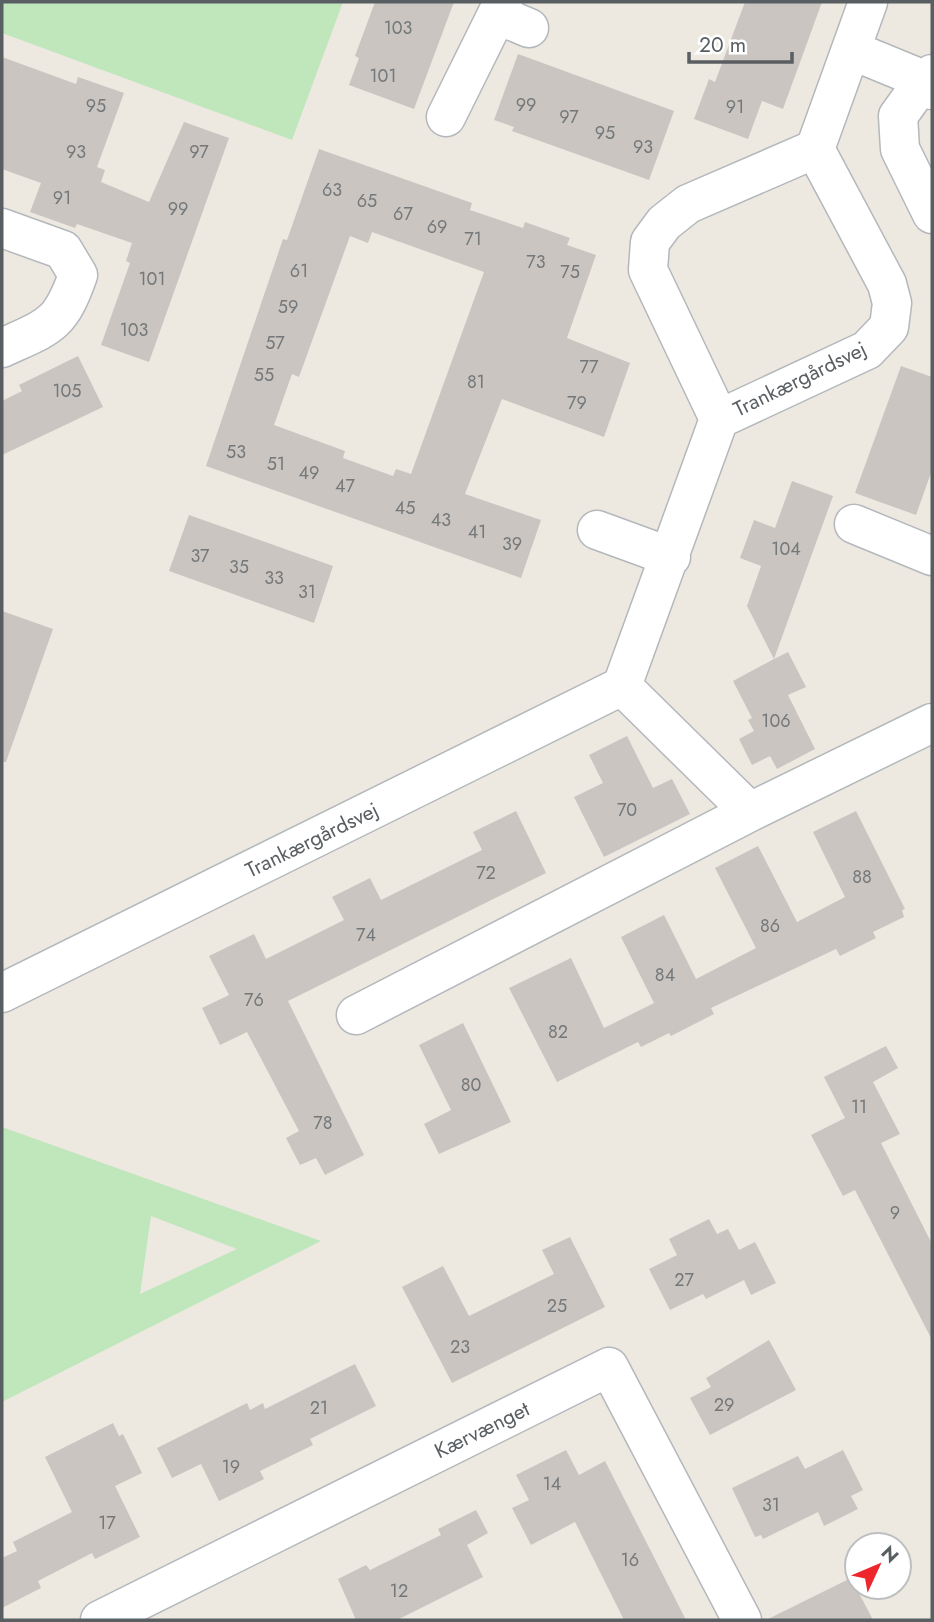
<svg xmlns="http://www.w3.org/2000/svg" width="934" height="1622" font-family="Jost,sans-serif">
<rect width="100%" height="100%" fill="#ede9e1"/>
<path fill="#c0e6bc" fill-rule="evenodd" d="M2,2H343L292,140L2,33Z
M2,1127L321,1241L2,1402ZM151,1216L237,1249L140,1294Z"/>
<path fill="#cac5c0" fill-rule="evenodd" d="M375,2H454L414,109L349,85L359,58L355,56Z
M745,2H822L783,109L762,101L748,139L694,119L709,79L715,82Z
M518,54L674,111L649,180L512,131L514,127L494,120Z
M2,57L76,84L78,77L124,93L97,167L105,170L101,182L149,202L184,122L229,138L149,362L101,345L130,263L126,261L132,243L77,224L75,228L30,212L41,183L2,169Z
M319,149L472,203L470,210L523,228L525,222L570,238L567,245L596,255L567,338L630,363L604,437L502,399L465,494L541,520L521,578L206,466L283,239L287,240ZM372,232L484,272L411,474L396,469L393,476L343,458L345,451L274,425L292,374L299,377L350,236L368,243Z
M78,356L103,407L2,455V401L22,391L19,385Z
M901,366L932,377V470L916,515L855,493Z
M792,481L833,496L774,659L788,652L806,687L788,695L815,749L777,769L770,756L752,765L739,739L754,731L748,720L752,718L733,681L774,659L747,606L761,566L740,558L754,520L775,528Z
M189,515L333,566L314,623L169,571Z
M2,611L53,629L6,762H2Z
M627,736L653,788L672,779L690,814L604,857L574,797L603,783L589,755Z
M516,811L546,873L288,1001L364,1155L325,1175L316,1158L300,1165L286,1138L299,1131L247,1032L220,1045L202,1008L229,995L209,956L254,934L266,959L344,920L332,897L370,878L381,900L482,850L473,832Z
M856,811L905,909L902,910L904,917L873,932L876,938L840,956L836,949L711,1008L714,1014L671,1036L669,1033L641,1047L638,1042L557,1082L509,988L571,958L604,1028L654,1003L621,937L664,915L696,979L756,948L715,868L758,846L797,922L845,897L813,832Z
M463,1023L511,1122L439,1154L424,1124L451,1110L419,1045Z
M886,1046L898,1068L873,1082L900,1134L881,1143L932,1244V1340L855,1190L843,1196L811,1135L845,1118L824,1077Z
M709,1219L717,1234L728,1229L739,1250L755,1242L776,1283L751,1295L744,1280L706,1299L703,1294L670,1310L649,1269L677,1255L669,1239Z
M570,1237L605,1307L452,1383L402,1287L443,1266L469,1316L554,1274L542,1250Z
M769,1340L796,1390L710,1435L690,1398L711,1387L706,1378Z
M355,1364L376,1406L310,1439L313,1445L260,1471L264,1479L219,1501L201,1464L172,1478L157,1448L247,1403L250,1410L263,1403L265,1409Z
M113,1423L119,1436L123,1434L142,1473L115,1486L140,1537L95,1559L92,1553L38,1581L41,1588L2,1608V1558L17,1551L13,1542L72,1512L45,1457Z
M566,1450L579,1475L605,1461L686,1620H624L575,1522L531,1545L512,1508L529,1500L516,1475Z
M843,1450L863,1490L851,1496L858,1509L824,1526L818,1512L763,1539L761,1535L755,1537L732,1488L798,1456L805,1469Z
M476,1510L488,1533L467,1545L483,1577L397,1620H356L338,1579L366,1565L370,1570L441,1535L438,1529Z
M851,1578L873,1620H766Z"/>
<g fill="none" stroke-linecap="round" stroke-linejoin="round">
<g stroke="#b4b8bc" stroke-width="41">
<path id="minor" d="M498,15L529,28
M851,50L924,80L932,90
M932,74L924,80L898,116L900,149L932,214
M446,117L503,2
M2,228L63,250L78,275C60,326 50,326 2,348
M719,419L867,350L889,327L892,303L887,284L815,149
M854,524L932,556
M597,530L671,557
M622,686L750,812
M2,993L622,686L719,419L648,270L650,242L664,223L688,204L815,149L868,2
M356,1015L750,812L932,723
M100,1620L609,1367L742,1620"/>
</g>
<use href="#minor" stroke="#fff" stroke-width="38"/>
</g>
<g text-anchor="middle" dominant-baseline="central" stroke-width="5" stroke-linejoin="round" paint-order="stroke">
<g font-size="18" fill="#75787a">
<text x="398" y="28">103</text>
<text x="383" y="76">101</text>
<text x="526" y="105">99</text>
<text x="96" y="106">95</text>
<text x="735" y="107">91</text>
<text x="569" y="117">97</text>
<text x="605" y="133">95</text>
<text x="643" y="147">93</text>
<text x="76" y="152">93</text>
<text x="199" y="152">97</text>
<text x="332" y="190">63</text>
<text x="62" y="198">91</text>
<text x="367" y="201">65</text>
<text x="178" y="209">99</text>
<text x="403" y="214">67</text>
<text x="437" y="227">69</text>
<text x="473" y="239">71</text>
<text x="536" y="262">73</text>
<text x="299" y="271">61</text>
<text x="570" y="272">75</text>
<text x="152" y="279">101</text>
<text x="288" y="307">59</text>
<text x="134" y="330">103</text>
<text x="275" y="343">57</text>
<text x="589" y="367">77</text>
<text x="264" y="375">55</text>
<text x="476" y="382">81</text>
<text x="67" y="391">105</text>
<text x="577" y="403">79</text>
<text x="236" y="452">53</text>
<text x="276" y="464">51</text>
<text x="309" y="473">49</text>
<text x="345" y="486">47</text>
<text x="405" y="508">45</text>
<text x="441" y="520">43</text>
<text x="477" y="532">41</text>
<text x="512" y="544">39</text>
<text x="786" y="549">104</text>
<text x="200" y="556">37</text>
<text x="239" y="567">35</text>
<text x="274" y="578">33</text>
<text x="307" y="592">31</text>
<text x="776" y="721">106</text>
<text x="627" y="810">70</text>
<text x="486" y="873">72</text>
<text x="862" y="877">88</text>
<text x="770" y="926">86</text>
<text x="366" y="935">74</text>
<text x="665" y="975">84</text>
<text x="254" y="1000">76</text>
<text x="558" y="1032">82</text>
<text x="471" y="1085">80</text>
<text x="859" y="1107">11</text>
<text x="323" y="1123">78</text>
<text x="895" y="1213">9</text>
<text x="684" y="1280">27</text>
<text x="557" y="1306">25</text>
<text x="460" y="1347">23</text>
<text x="724" y="1405">29</text>
<text x="319" y="1408">21</text>
<text x="231" y="1467">19</text>
<text x="552" y="1484">14</text>
<text x="771" y="1505">31</text>
<text x="107" y="1523">17</text>
<text x="630" y="1560">16</text>
<text x="399" y="1591">12</text>
</g>
<g font-size="21" fill="#595e62" stroke="#fff">
<text transform="translate(800 379) rotate(-26)">Trankærgårdsvej</text>
<text transform="translate(312 840) rotate(-26)">Trankærgårdsvej</text>
<text transform="translate(482 1430) rotate(-26)">Kærvænget</text>
</g>
</g>
<rect width="934" height="1622" fill="none" stroke="#595e62" stroke-width="7"/>
<g transform="translate(878 1566) rotate(46)"><circle r="33" fill="#ffffff" stroke="#bdbfc0" stroke-width="2"/>
<path d="M0-5L12 26L0 18L-12 26Z" fill="#ed272b"/>
<text y="-10" font-size="19" font-weight="bold" text-anchor="middle" fill="#595e62">N</text>
</g>
<path d="M689 52v10h103v-10" fill="none" stroke="#595e62" stroke-width="3.5"/>
<text x="699" y="52" font-size="21" fill="#595e62" stroke="#ffffff" stroke-width="5" paint-order="stroke">20 m</text>
</svg>
